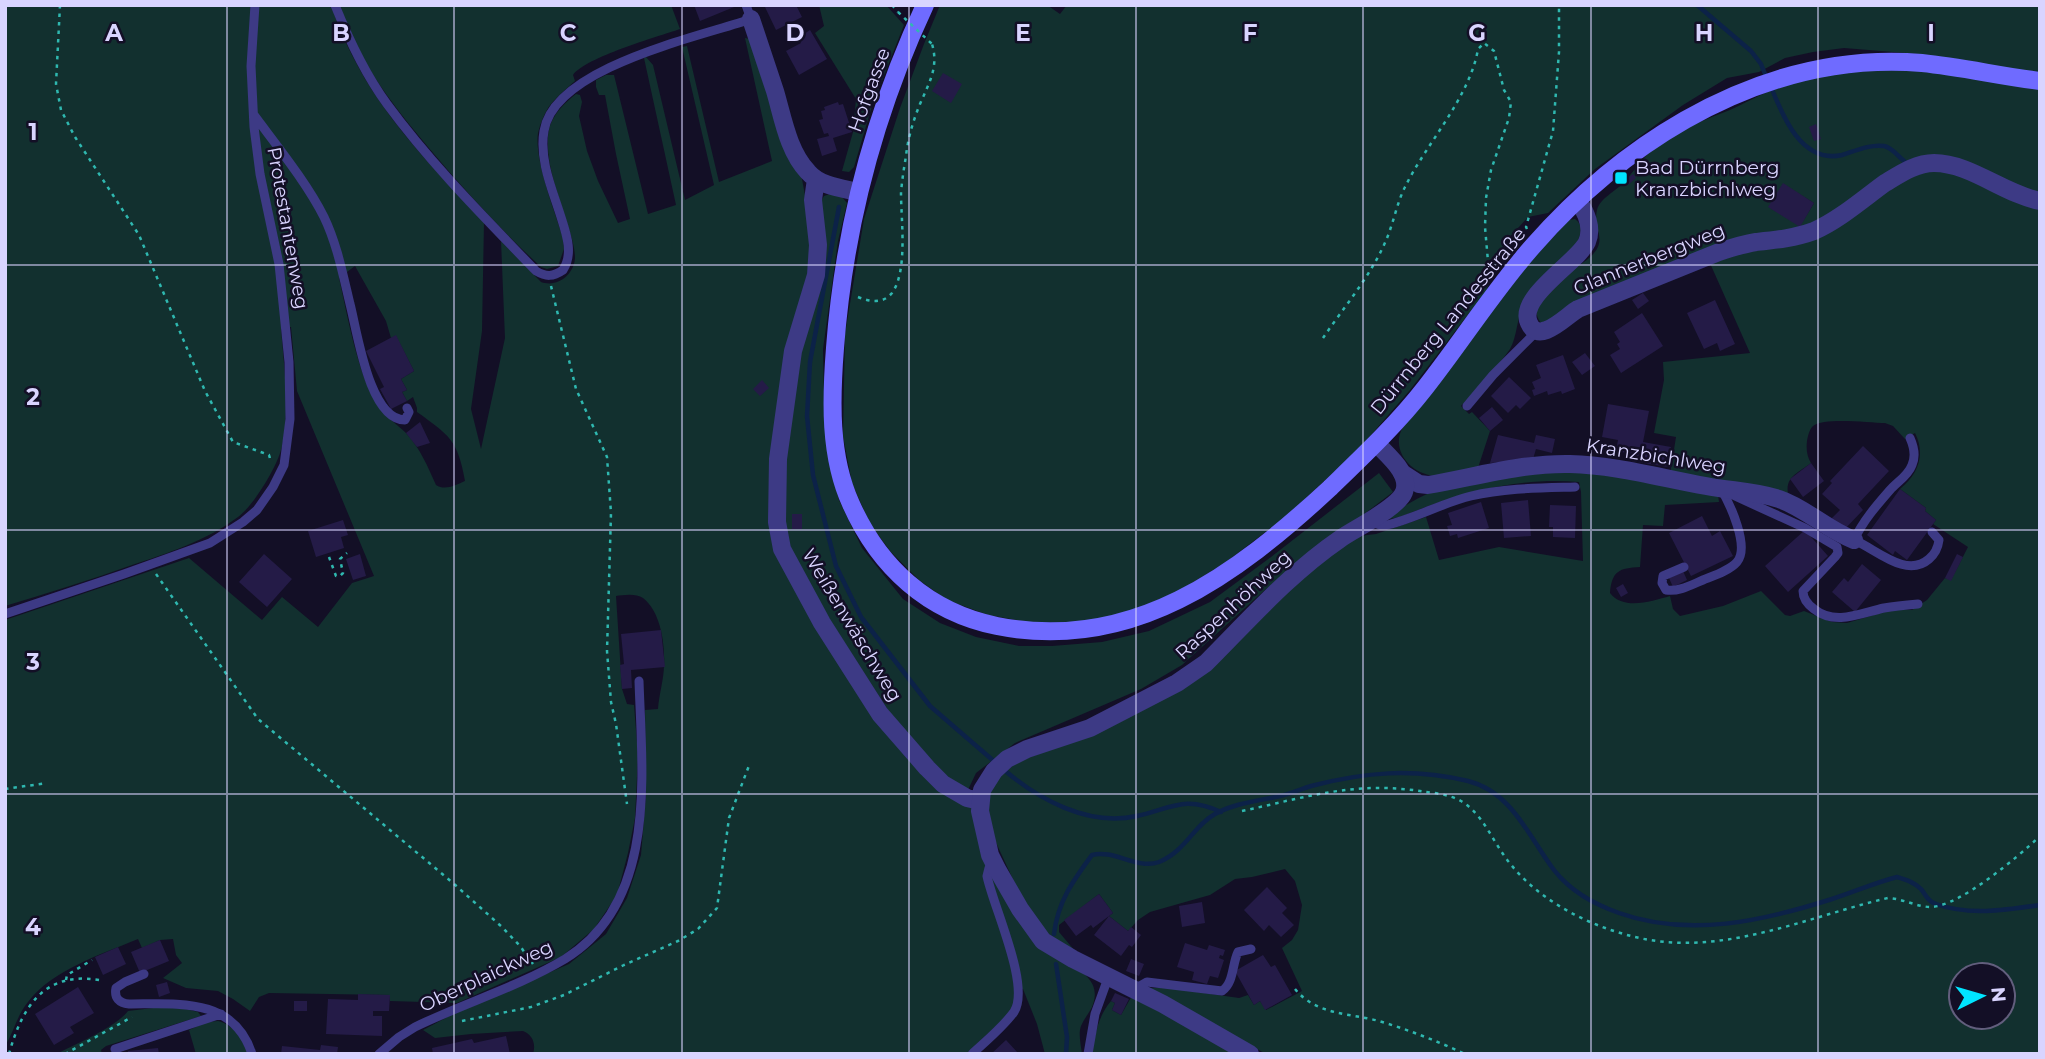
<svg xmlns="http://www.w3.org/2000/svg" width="2045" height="1059" font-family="Montserrat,sans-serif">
<rect width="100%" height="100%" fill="#130f26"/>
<path fill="#12302f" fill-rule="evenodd" d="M5,5H332C336,23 344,39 352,55C384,119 435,170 484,222L482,331L471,409L481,449L505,338L501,241L541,282C558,288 574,274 575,258C575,247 571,236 568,226C560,198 546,167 548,137C549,118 562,105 576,94L580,95L582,102L579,116L587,151L598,181L618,223L630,219L616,154L605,95H599L596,87V80L606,75H614L648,214L676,205L644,58L646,57L653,65L685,200L714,185L682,47L687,46L719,182L772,161L745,38L750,39L786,146L802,179L814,244L813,269L809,292L793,332L774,442L772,506L774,541L789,578L871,712L924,775L961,802L974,807L984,849L1002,887L1025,928L1042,931L1028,912L993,836L987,812L990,790L997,778L1019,761L1096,733L1175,692L1215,664L1295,581L1348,540L1359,536L1376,534L1426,517L1439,560L1499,547L1583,561L1581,492L1579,482C1514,477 1459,493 1400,517L1389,519C1429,478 1532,465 1587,468C1631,471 1676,485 1718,495L1719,502L1665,505L1663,526L1643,525L1640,567C1619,568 1612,571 1610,593C1624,611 1652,601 1670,596L1673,609L1680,616L1723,606L1761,591L1785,615L1790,616L1804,611L1832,622L1847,623L1894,609L1912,610L1927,600L1945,578L1951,580L1968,547L1933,524L1936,520L1925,511L1926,508L1900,489C1918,474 1926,455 1915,433L1905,439L1893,426L1885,423C1870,423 1824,417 1813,426C1809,430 1808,436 1807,441C1806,450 1807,456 1811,463C1797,474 1783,477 1789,498L1767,490L1670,475L1676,437L1654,433L1664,380L1663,362L1750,353L1709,261L1758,245L1791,241L1807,236L1823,230L1853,211L1847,206L1804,230L1750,238L1713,249L1577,305L1547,324L1541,323C1521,299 1574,271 1589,258C1610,240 1592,230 1597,210C1600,198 1615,192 1623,183C1630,176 1636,167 1643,159C1666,134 1699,122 1730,110C1744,104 1758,95 1773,90C1816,74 1863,67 1909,69C1953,72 1996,85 2040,88V196C1999,188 1964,155 1921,160L1924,170C1949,158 2011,198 2040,205V1054H1266L1149,988H1169L1239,998L1248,995L1254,1005L1260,1001L1266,1010L1302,991L1282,948L1292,940L1298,930L1302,905L1295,881L1285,869L1252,877L1235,879L1210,895L1150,912L1138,920L1128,931L1109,916L1113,913L1099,894L1059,925V932L1075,951L1069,964C1087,974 1101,985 1092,1007C1089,1013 1084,1019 1081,1026C1078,1034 1081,1045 1082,1054H1045L1037,1024L1023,989L1016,990L1015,1004L1010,1013L966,1054H533C536,1044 533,1035 523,1031L471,1034L435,1038L423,1030L455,1013L569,964L606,934L627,898L641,855L646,795L645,710L658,709C659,695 664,678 664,665C665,644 661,612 643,598C636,593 623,595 616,596L622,689L627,704L634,705L638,756L635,818L628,853L617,895L594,929L561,957L457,1003L390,1001L389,995L269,993L259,997L250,1011L233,999L218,991L186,988L163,978L182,963L176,955L173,939L160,940L142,948L138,939C102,954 52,970 28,1002C17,1015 14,1032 5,1046V620L189,558L262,620L282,597L318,627L352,583L374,576L297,391L291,327L281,329C284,364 290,413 282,446C278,466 254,505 238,517C206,541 168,553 132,565C90,580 48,593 5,606ZM1783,184L1814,203L1800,226L1769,207ZM355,266L386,321L391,338L396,336L414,371L401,379L407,390L402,392L407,401L413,397L417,408V412C449,435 458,440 465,481C456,485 445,491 436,485C428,467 420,448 406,433C395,423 384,415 376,402C357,372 347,313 339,278ZM1961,975H2003V1017H1961Z
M340,5H671L680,29C657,37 586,57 573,75L575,81C566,89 555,98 548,108C544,115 540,124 538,133C534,159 555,212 563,238L564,249L558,266L547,269L541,267C503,232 468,194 434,154C396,109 358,63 340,5Z
M819,5H886L904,25L872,106L854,167L849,172L842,171L853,132L856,99L815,33L824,26Z
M940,5H1047L1060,14L1067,5H2040V73L1918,54L1844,48L1813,52L1785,58L1759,72L1727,78L1683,105L1595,169L1548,213L1528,217L1508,239L1486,291L1410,390L1358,450L1284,518L1226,562L1179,591L1132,611L1084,622L1033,623L988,615L947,600L919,580L891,552L870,524L852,483L843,436L845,334L864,219L900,108L924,44Z
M833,193L842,197L847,203L838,241L823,349L824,397L828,456L839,500L862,548L903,599L940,623L976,637L1019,646H1052L1102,642L1149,631L1210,602L1271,557L1379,473L1393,492L1266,589L1182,665L1141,689L1015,743L976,773L967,792L935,767L899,727L795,566L784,532L782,507L790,387L820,203L824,196Z
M1575,219C1601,236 1532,291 1523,308C1516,321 1517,337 1510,349C1496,369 1477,388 1461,406L1469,414L1472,412L1490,431L1477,471C1464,472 1451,476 1438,476C1413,476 1389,451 1403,427L1534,257L1569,220Z
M1133,994L1241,1054H1092C1095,1035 1098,1016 1111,1001L1115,1003L1112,1010L1121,1015Z
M153,1008H181L198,1012L201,1016L106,1046L101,1050L102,1054H56C74,1045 116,1027 128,1011Z
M218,1021C233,1024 244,1040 249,1054H196L189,1030L207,1022Z"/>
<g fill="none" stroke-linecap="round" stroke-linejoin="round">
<path stroke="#0c2248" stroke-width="4.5" d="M1697,5L1751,51L1761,64L1767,79
M1771,87C1783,117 1802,164 1842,155C1855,151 1870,144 1884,146C1894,148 1900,160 1910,165
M839,207L810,362L807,416L813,475L836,566L861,617L930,706L996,763
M1003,769C1038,799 1088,827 1137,816C1172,808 1185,795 1221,812
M1054,934C1058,901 1073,881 1092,855C1114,849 1137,870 1159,862C1186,851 1193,826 1215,814C1235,803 1258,801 1280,796C1291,794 1301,789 1311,786C1365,772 1412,768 1468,781C1512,792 1529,837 1554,870C1571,892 1594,904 1619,913C1689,938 1763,921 1832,899C1854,892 1874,883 1897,877C1906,880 1914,882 1921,889C1926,895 1928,902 1936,904C1969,916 2006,910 2040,905
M1056,964L1067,1037L1066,1054"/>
</g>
<path fill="#241b47" d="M694,5H739L700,21Z
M764,5H796L802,17L776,30Z
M810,30L827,59L799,75L786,51L801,43L798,38Z
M943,73L962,84L951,103L932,91Z
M838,102L839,105L843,104L852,132L833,138L837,151L822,156L817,139L829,136L828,133L824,134L819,120L823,119L821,111L825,110L824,107Z
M1816,124L1821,139L1814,141L1809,127Z
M1633,174L1636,178L1628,185L1624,181Z
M1783,183L1814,203L1800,227L1768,207Z
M1643,293L1649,301L1638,309L1632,300Z
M1715,300L1735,344L1720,351L1717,343L1704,349L1687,313Z
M1642,313L1663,346L1621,373L1610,355L1620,349L1617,344L1620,342L1614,332Z
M396,335L414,371L401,379L407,390L402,392L407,401L391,409L380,389L384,387L366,351Z
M1585,353L1595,366L1582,375L1572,362Z
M1563,355L1575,389L1562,394L1561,391L1548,395L1547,391L1534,396L1532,390L1535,389L1532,382L1541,378L1536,365Z
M1509,377L1531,398L1520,409L1516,405L1508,413L1491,396Z
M762,380L769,388L760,396L753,389Z
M1608,404L1649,411L1643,442L1671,447L1668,467L1631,461L1632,454L1616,451L1618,440L1602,437Z
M1492,407L1503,420L1490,431L1479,418Z
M420,422L430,443L417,447L406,433Z
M1498,435L1534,443L1536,435L1555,439L1552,453L1536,449L1533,459L1490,463Z
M1863,446L1889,471L1858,504L1863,510L1843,531L1831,519L1840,510L1822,494L1832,483L1830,481Z
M1811,463L1824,481L1803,497L1790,479Z
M1900,489L1926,508L1925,511L1936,520L1907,560L1895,551L1893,555L1867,535Z
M1528,500L1531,536L1504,538L1501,503Z
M1481,502L1489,528L1458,538L1457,534L1450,536L1447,526L1452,525L1448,513Z
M1550,505L1576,506L1575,538L1553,537V527H1549Z
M792,514H802V529H792Z
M1702,516L1712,536L1720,531L1733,556L1691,576L1669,533Z
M343,520L348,535L341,537L344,548L316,557L308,531Z
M1805,530L1828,556L1788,592L1765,566Z
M264,554L292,579L267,607L239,582Z
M360,554L366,576L353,580L346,559Z
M1957,554L1963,557L1951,581L1945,578Z
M1862,564L1881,580L1855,612L1832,592L1844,578L1848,582Z
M1683,571L1687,580L1673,587L1669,578Z
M1623,584L1628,593L1621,597L1616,588Z
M661,630L665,667L631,670L632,688L622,689L620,665L624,664L621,634Z
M1267,887L1287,908L1282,913L1294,925L1281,937L1269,925L1264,931L1244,910Z
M1099,894L1113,913L1109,916L1128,931L1131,927L1141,935L1132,947L1129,945L1121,956L1094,935L1109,916L1093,928L1091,925L1076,936L1064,920Z
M1202,902L1205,923L1182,927L1179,906Z
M160,940L169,961L140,973L131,952Z
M1185,943L1207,950L1209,945L1225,950L1223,956L1220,955L1219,958L1224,960L1218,978L1210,976L1207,984L1192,980L1194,972L1177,967Z
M118,947L126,964L103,975L95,957Z
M1263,955L1271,967L1275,965L1292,995L1265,1010L1260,1001L1254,1005L1235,971Z
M1131,959L1144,964L1139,976L1126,971Z
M167,982L170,993L159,997L156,985Z
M78,987L94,1013L70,1027L74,1033L54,1045L35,1014Z
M1115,993L1129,999L1121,1015L1112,1010L1115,1003L1111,1001Z
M358,994L390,995L389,1011H373V1016H382V1036L326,1034L328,999L358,1000Z
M294,1001H307V1011H294Z
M506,1036L510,1054H433L432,1048L472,1039L474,1043Z
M1006,1040L1019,1054H991Z
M321,1045L338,1047L337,1054H281L282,1046L320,1050Z
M158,1048L159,1054H128V1051Z"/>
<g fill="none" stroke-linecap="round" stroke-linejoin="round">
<path stroke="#2fb8b0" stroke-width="2.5" stroke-dasharray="3.5 5" stroke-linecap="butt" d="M60,5L56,84L61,110L75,137L139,235L205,391L233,442L269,455L271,462
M892,5L898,12
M1527,229L1526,227L1553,131L1559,52V5
M551,286L576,389L607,457L611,513L607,651L611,702L616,724L627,804
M858,297C870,302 883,304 892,293C908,271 901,220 901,193C902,180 904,168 906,156C908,138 913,121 920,104C929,83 939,67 932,44
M1323,338C1344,307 1373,273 1387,238C1394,221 1397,203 1405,187C1426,144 1470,97 1478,49L1484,43L1494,51L1504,90L1511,102L1509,118L1491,170L1486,198L1485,227L1489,273
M329,557L336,576H340L343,573L340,559L347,553
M156,574L258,719L453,883L502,927L520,946L533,964
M5,789L47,783
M1242,811C1280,803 1318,792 1356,789C1377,787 1399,788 1420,791C1433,793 1449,794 1461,801C1481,813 1490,835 1503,854C1532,897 1585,925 1635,937C1721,958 1806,917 1888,898C1904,899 1917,907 1931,907C1960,906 2018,857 2040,836
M66,980L67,975L92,960
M1295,989C1316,1015 1349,1013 1379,1021C1409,1030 1437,1041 1465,1054
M462,1021L531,1007L564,995L624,965L678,941L698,929L717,908L729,818L750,763
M9,1054C22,1007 44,971 99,980
M65,1054L132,1017"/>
<path stroke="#3d3a85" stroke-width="9" d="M335,5C349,40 365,74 387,104C431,164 485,218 536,271C546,277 553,277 563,270C574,253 566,233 560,214C552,189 539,159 544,131C554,67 699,37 751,19L746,5
M254,115C277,146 307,183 324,217C337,244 343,275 350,304C357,330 369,420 405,420L409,412L407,408
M1467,406L1493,375L1537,331
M1910,438C1914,447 1916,456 1912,465C1908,476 1897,482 1890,490C1876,506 1863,521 1854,540C1876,549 1906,579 1929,559C1935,554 1938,548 1939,540L1932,532
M1735,496L1805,528L1837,547L1838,553L1835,557L1803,591C1803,599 1807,604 1814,609C1835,626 1861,613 1884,608C1895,606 1906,605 1918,604
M1370,522L1380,525H1387C1416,518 1442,503 1471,496C1505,488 1540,488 1575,487
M1684,567L1663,576L1662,583L1666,590C1679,592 1691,585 1703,580C1713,576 1729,571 1737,562C1750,547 1730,504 1721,489
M5,614L124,574L210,543L243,522L257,510L273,487L284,465L290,419L289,362L279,264L260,174L254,127L251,66L255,5
M144,974L125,982L116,988C114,998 119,1003 129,1004C177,1004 234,997 252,1054
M1135,989L1147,982L1222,991C1234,983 1232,964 1238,952L1251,949
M115,1049L221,1014
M379,1054L399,1037L415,1027C464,1003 518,987 565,959C658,902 642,774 639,681
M972,1054C986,1041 1003,1027 1014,1012C1031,986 993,906 987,876L989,868L994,864
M1088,1054L1095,1014L1108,978"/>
<path stroke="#3d3a85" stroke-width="18" d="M751,19C759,43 767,67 775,91C783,118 788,151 808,172C820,186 841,188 858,192
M816,179L813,200L818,245L816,275L793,351L778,459L777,522L782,549L822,623L880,714L927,768L943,784L967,798L980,801
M1578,201C1586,212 1593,228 1587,242C1578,262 1517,297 1529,323C1539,346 1567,315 1578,309L1719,252C1731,248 1743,244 1756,242C1775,240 1795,238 1814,231C1839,220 1863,199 1885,183C1900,174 1916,163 1934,163C1970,163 2004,194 2040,201
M1402,473L1419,484L1428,485C1475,477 1521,463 1570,464C1615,465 1661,478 1706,486C1731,491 1756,491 1779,499C1806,508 1827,530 1854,540"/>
<path stroke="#3d3a85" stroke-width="18" d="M1250,1054L1163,1004L1073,959L1043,941L1020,909L997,869L990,855L980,811L982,790L994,771L1007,759L1027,749L1090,728L1177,683L1206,663C1249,620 1289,574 1340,539C1354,529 1398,508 1404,492C1411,474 1388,456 1377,444"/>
<path stroke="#6f6bff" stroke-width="18" d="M925,5C874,114 844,228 835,348C831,399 829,456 851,504C879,567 928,612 997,626C1132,653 1236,575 1330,488C1363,456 1397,424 1425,388C1462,341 1494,290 1533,246C1576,197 1629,152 1685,120C1759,78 1837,56 1922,63C1961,67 2000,76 2040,81"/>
<path stroke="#2fb8b0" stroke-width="2.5" stroke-dasharray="3.5 5" stroke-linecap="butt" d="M898,12L932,44"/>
</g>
<path fill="none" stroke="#d9d4ff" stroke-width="2" stroke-opacity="0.55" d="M227,5V1054M454,5V1054M682,5V1054M909,5V1054M1136,5V1054M1363,5V1054M1591,5V1054M1818,5V1054M5,265H2040M5,530H2040M5,794H2040"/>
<rect fill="#00e5ff" stroke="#130f26" stroke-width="2.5" x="1614" y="171" width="14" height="14" rx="3.5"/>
<g text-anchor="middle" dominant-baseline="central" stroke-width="5" stroke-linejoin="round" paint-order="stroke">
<g font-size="19" fill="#d9d4ff" stroke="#130f26">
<text transform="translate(869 90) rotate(-70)">Hofgasse</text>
<text transform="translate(288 228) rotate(80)">Protestantenweg</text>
<text transform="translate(1649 259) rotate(-22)">Glannerbergweg</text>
<text transform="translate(1448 321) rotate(-51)">Dürrnberg Landesstraße</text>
<text transform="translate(1656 456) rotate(9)">Kranzbichlweg</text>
<text transform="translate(1233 605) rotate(-43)">Raspenhöhweg</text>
<text transform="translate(852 625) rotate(59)">Weißenwäschweg</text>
<text transform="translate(486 976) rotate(-25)">Oberplaickweg</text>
</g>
<g font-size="19" fill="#d9d4ff" stroke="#130f26" text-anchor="start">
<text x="1635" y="167">Bad Dürrnberg<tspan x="1635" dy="22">Kranzbichlweg</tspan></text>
</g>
</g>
<g font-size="23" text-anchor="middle" font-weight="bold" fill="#d9d4ff" stroke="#130f26" stroke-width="5" stroke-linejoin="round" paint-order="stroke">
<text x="114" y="41">A</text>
<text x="341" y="41">B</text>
<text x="568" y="41">C</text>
<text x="795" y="41">D</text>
<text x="1023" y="41">E</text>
<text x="1250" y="41">F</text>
<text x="1477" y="41">G</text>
<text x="1704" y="41">H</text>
<text x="1931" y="41">I</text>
<text x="33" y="140">1</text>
<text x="33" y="405">2</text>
<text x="33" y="670">3</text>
<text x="33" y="935">4</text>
</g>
<rect width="2045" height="1059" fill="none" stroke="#d9d4ff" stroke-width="14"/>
<g transform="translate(1982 996) rotate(85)"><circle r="33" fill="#130f26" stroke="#625e7d" stroke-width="2"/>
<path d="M0-5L12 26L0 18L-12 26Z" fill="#00e5ff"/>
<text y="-10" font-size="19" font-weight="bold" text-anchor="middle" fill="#d9d4ff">N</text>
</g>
</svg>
